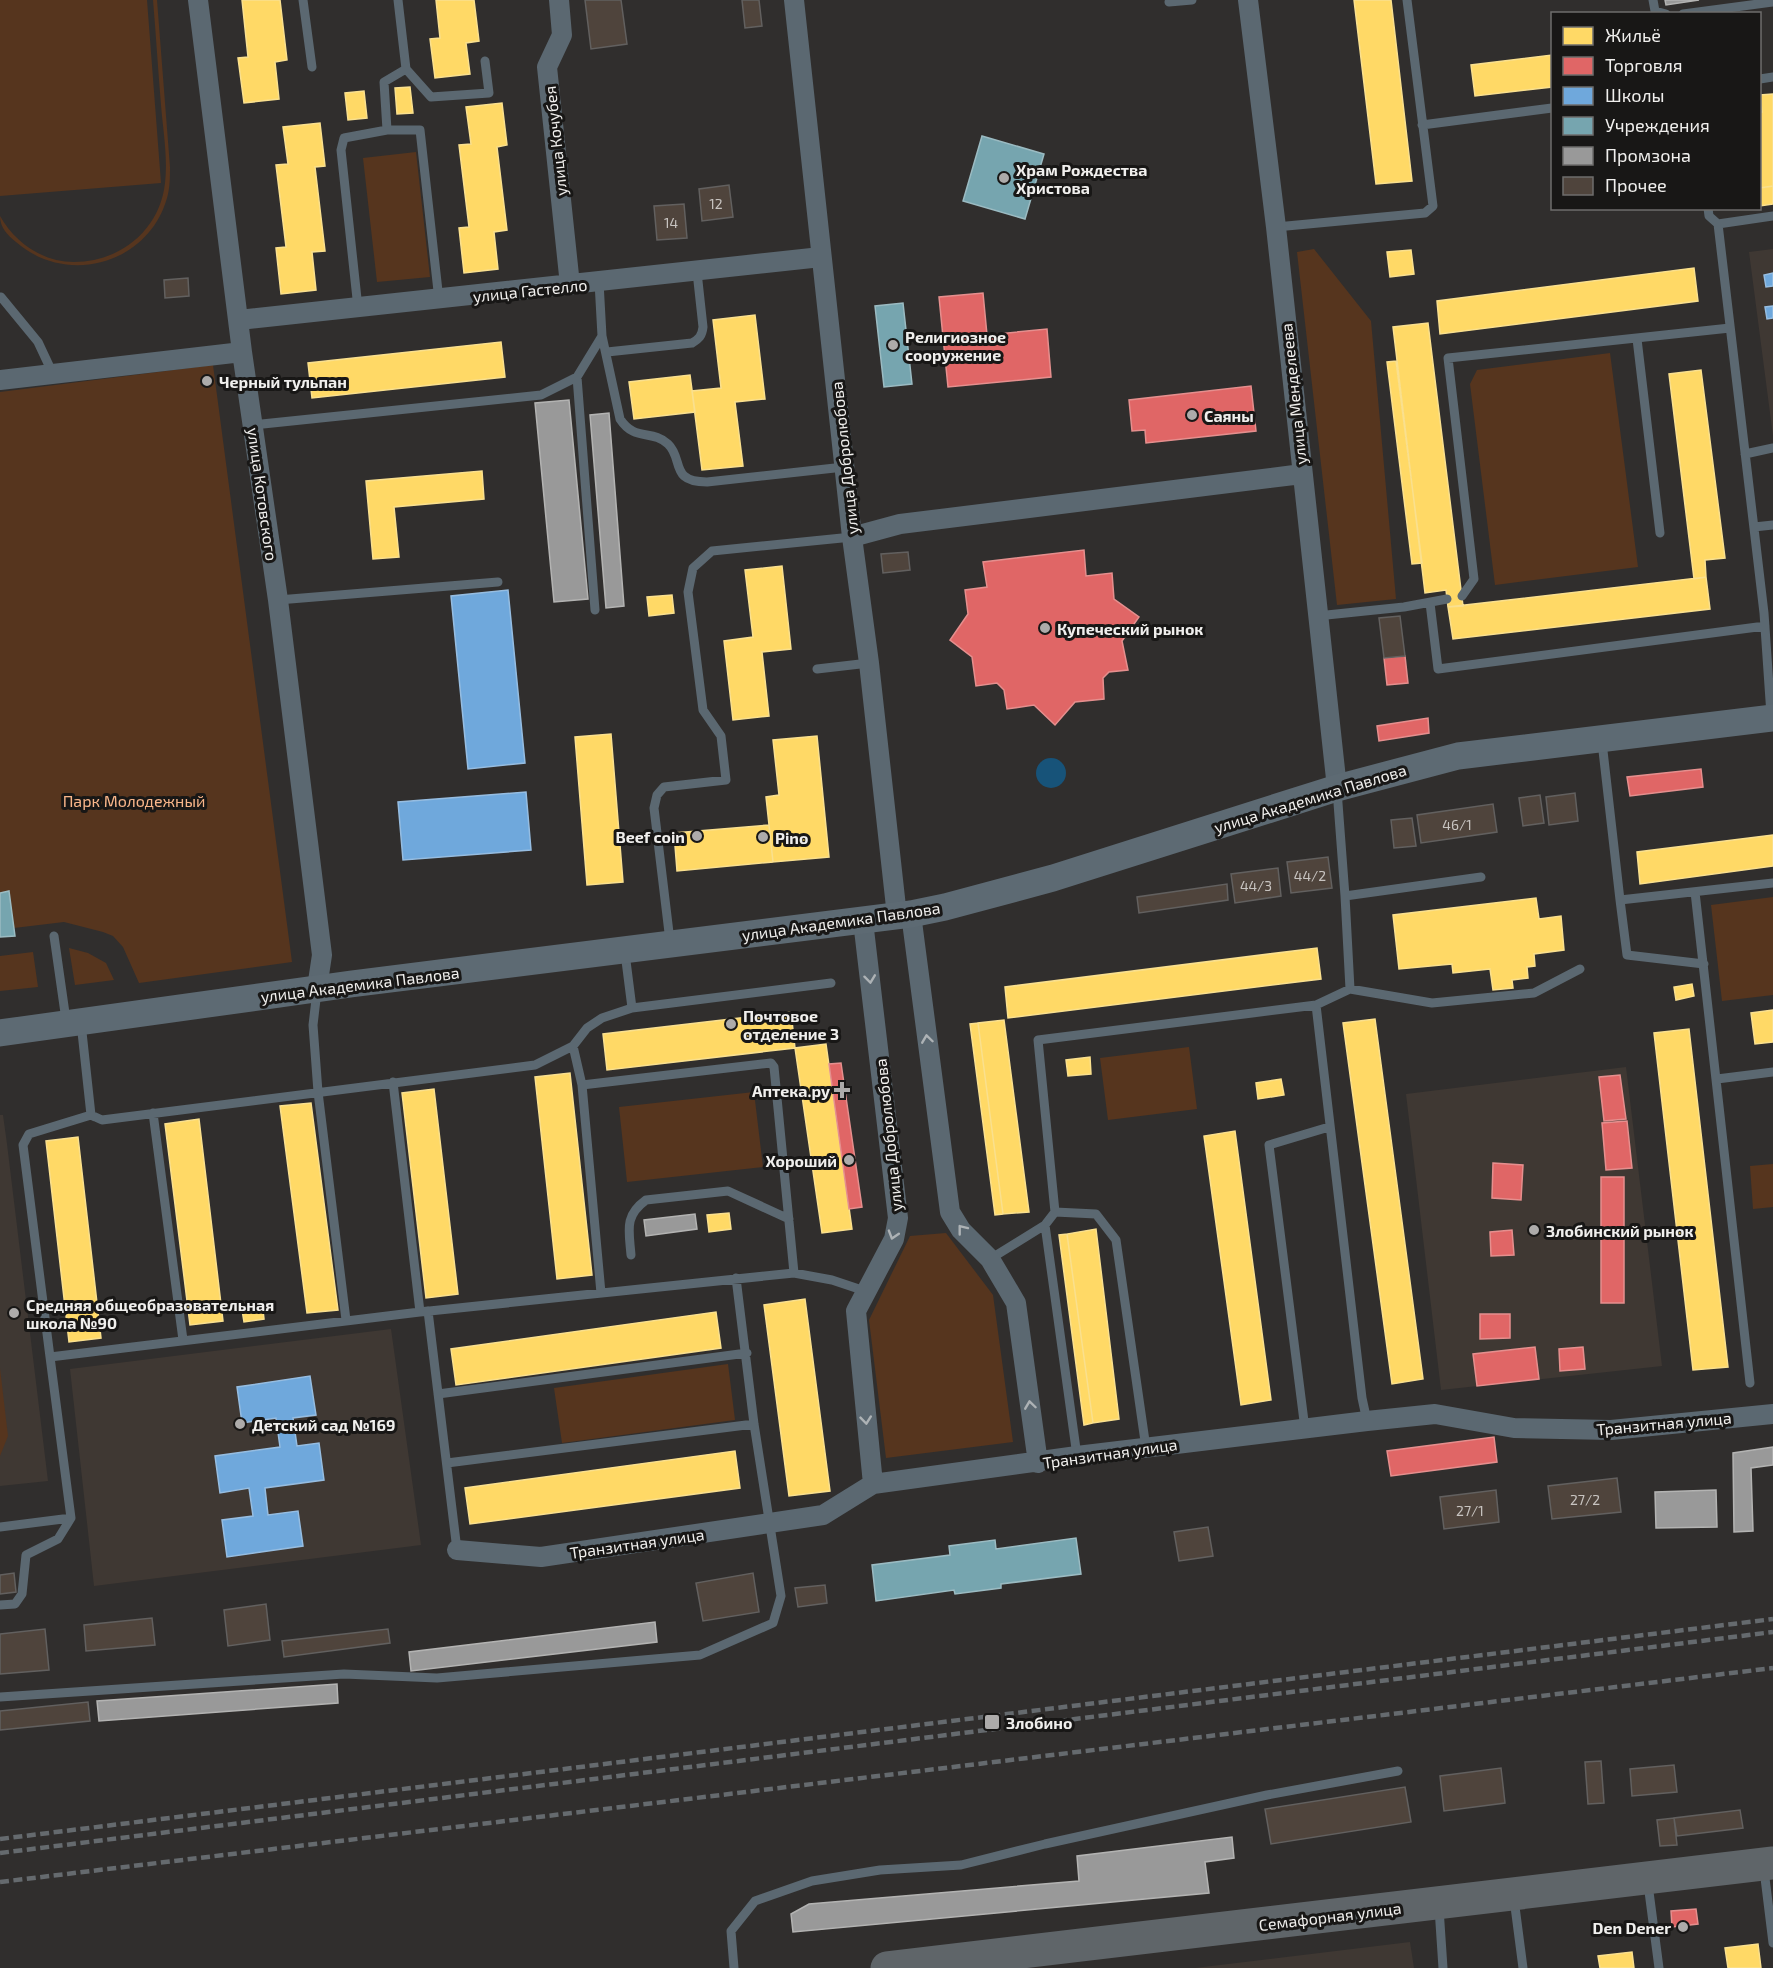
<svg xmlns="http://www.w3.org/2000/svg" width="1773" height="1968" font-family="'Exo 2',sans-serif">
<rect width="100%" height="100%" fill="#302e2d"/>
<path fill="#3f3833" d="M1773,249V436L1749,252Z
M1626,1067L1662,1366L1441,1390L1406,1094Z
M0,1115H3L7,1144L48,1481L0,1486Z
M391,1329L421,1545L94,1586L70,1369Z
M1410,1942L1414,1968H1195Z"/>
<path fill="#56351e" d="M0,0H147L161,183L0,196Z
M153,0H157L170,167C170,177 170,188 167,198C148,265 66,286 16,242C7,235 0,227 0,216C15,243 43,262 74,262C120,262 160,230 165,183C168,158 163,130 161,105C158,70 156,35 153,0Z
M416,152L430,277L377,282L363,158Z
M1314,249L1371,321L1396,599L1337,605L1297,252Z
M1610,353L1638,567L1495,585L1470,384L1477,370Z
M213,365L292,962L139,983L123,947L113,936L103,932L64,922L14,928L8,891L0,893V392Z
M1773,897V995L1722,1001L1711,905Z
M69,948L88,953L106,963L114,980L75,985Z
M33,952L38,987L0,991V956Z
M1189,1047L1197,1109L1108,1120L1100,1058Z
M754,1092L763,1167L627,1182L619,1107Z
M1773,1164V1207L1753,1209L1750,1166Z
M946,1233L993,1295L1013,1442L886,1458L869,1320L910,1236Z
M728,1364L735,1420L562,1443L554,1388Z
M0,1368L8,1436L0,1456Z"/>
<path fill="#175379" d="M1036 773a15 15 0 1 1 30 0a15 15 0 1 1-30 0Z"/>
<path fill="#ffd966" stroke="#fae08e" stroke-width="1.5" d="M242,0H280L287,60L275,62L279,99L244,103L238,58L248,57Z
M436,0H474L479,41L466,43L470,74L435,78L430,39L440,38Z
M1354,0H1391L1412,181L1376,184Z
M1552,55V87L1475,96L1471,65Z
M410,87L413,113L397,114L395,88Z
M364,91L367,118L348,120L345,93Z
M1773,94V186L1760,188V112H1762L1760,95Z
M502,103L507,145L497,147L507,230L494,232L498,269L464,273L459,228L469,227L459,145L471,144L466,107Z
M320,123L325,166L315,167L325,251L312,252L316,290L281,294L276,248L286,247L276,165L288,164L283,127Z
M1773,186V204L1760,206V188Z
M1411,250L1414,274L1390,277L1387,252Z
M1694,268L1698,301L1440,334L1437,301Z
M755,315L765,399L735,402L743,466L702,470L692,391L721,388L713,320Z
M1428,323L1463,606L1448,607L1446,590L1425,593L1393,327Z
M501,342L505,377L312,398L308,363Z
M1396,361L1422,563L1412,564L1387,362Z
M1701,370L1725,558L1705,560L1706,577L1694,579L1669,374Z
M690,375L695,412L634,419L629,382Z
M482,471L484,499L394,507L399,557L373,559L366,481Z
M782,566L791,649L762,652L769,716L733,720L724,641L753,637L745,570Z
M1706,577L1710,609L1453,639L1448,607Z
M672,595L674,613L649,616L647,597Z
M611,734L623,882L587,885L575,737Z
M817,736L829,857L773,862L766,797L779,795L773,740Z
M769,825L773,862L677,871L674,833Z
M1773,835V866L1640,884L1637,852Z
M1536,898L1539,919L1561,916L1564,950L1534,954L1535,966L1527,967L1528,978L1512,980L1513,988L1493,990L1490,969L1453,973L1452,964L1399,969L1393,915Z
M1317,948L1321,979L1008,1018L1005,987Z
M1692,984L1694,996L1676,1000L1674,987Z
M1773,1010V1042L1755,1044L1751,1013Z
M791,1012L795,1048L607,1070L603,1034Z
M1375,1019L1423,1379L1392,1384L1343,1023Z
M1004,1020L1029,1212L1003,1214L978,1023Z
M978,1023L1003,1214L995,1215L970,1024Z
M1689,1029L1728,1367L1693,1370L1654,1033Z
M826,1044L852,1229L822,1233L795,1048Z
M1090,1057L1091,1074L1068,1076L1066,1060Z
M570,1073L592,1275L557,1279L535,1077Z
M1281,1079L1284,1095L1258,1099L1256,1083Z
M434,1089L458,1294L426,1298L402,1093Z
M311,1103L338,1310L307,1313L280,1106Z
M199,1119L223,1321L190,1325L165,1124Z
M1235,1131L1271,1400L1241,1405L1204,1136Z
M78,1137L101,1338L69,1342L46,1141Z
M729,1213L731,1229L709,1232L707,1215Z
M1096,1229L1119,1419L1093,1423L1067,1234Z
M1067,1234L1093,1423L1084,1425L1059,1235Z
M805,1299L830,1491L789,1496L764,1305Z
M262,1301L264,1319L244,1322L241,1304Z
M716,1312L721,1348L456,1385L451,1349Z
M735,1451L740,1488L470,1524L465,1488Z
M1758,1944L1761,1968H1728L1725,1948Z
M1632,1952L1634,1968H1600L1598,1956Z"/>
<path fill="#e06666" stroke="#e58f8e" stroke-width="1.5" d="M983,293L987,335L1047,329L1051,377L948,387L939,297Z
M1251,386L1256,431L1146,443L1145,430L1132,431L1129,400Z
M1084,550L1086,576L1112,573L1114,599L1139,617L1122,641L1128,670L1109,672L1103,678L1104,699L1075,702L1055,725L1034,705L1007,709L1004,690L997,683L976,686L972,657L950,640L968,614L965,590L987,587L983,562Z
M1405,656L1408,683L1387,685L1384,658Z
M1428,718L1429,733L1379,741L1377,726Z
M1701,769L1703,787L1630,796L1627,777Z
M841,1063L862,1207L849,1209L829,1064Z
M1620,1075L1626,1119L1604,1121L1599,1077Z
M1627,1121L1632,1168L1606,1170L1602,1123Z
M1493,1163L1523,1165L1521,1200L1492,1198Z
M1601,1177H1624V1303H1601Z
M1512,1230L1514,1255L1491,1256L1490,1232Z
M1480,1314H1510V1338L1480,1339Z
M1535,1347L1539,1379L1477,1386L1473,1354Z
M1583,1347L1585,1369L1560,1371L1559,1349Z
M1494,1437L1497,1462L1391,1476L1387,1451Z
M1696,1909L1698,1924L1672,1927L1671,1911Z"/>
<path fill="#6fa8dc" stroke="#96bde1" stroke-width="1.5" d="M1773,273V286L1766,287L1764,275Z
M1773,306V318L1767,319L1765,307Z
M508,590L525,763L468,769L451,596Z
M526,792L531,850L403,860L398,802Z
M310,1376L316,1415L293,1418L297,1446L319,1443L324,1480L265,1488L268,1515L298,1511L303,1546L227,1557L222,1520L253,1516L249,1488L220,1493L215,1456L280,1447L276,1418L242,1423L237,1387Z"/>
<path fill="#76a5af" stroke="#9bbbc2" stroke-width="1.5" d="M982,136L1044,154L1025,219L963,201Z
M903,303L912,384L884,387L875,306Z
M9,891L15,936L0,937V893Z
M1076,1538L1081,1574L1001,1584V1588L955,1594L954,1590L876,1601L872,1565L950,1555L949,1546L995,1540L996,1549Z"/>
<path fill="#999" stroke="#b3b3b2" stroke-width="1.5" d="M1665,0H1699L1666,5Z
M569,400L588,599L554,602L535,403Z
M609,413L624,606L606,608L590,415Z
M695,1214L697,1229L646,1236L644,1220Z
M1773,1447V1465L1751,1468L1753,1531L1734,1532L1733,1453Z
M1716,1490L1717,1527L1656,1528L1655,1492Z
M655,1622L657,1642L411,1671L409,1652Z
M337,1684L338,1703L99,1721L97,1701Z
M1232,1837L1234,1858L1205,1862L1209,1893L793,1932L791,1914L809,1904L1079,1881L1077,1856Z"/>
<path fill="#4f443c" stroke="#62605f" stroke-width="1.5" d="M585,0H621L627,44L591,49Z
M742,0H759L762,26L745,28Z
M729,185L733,217L702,221L699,189Z
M684,204L687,238L657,240L654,206Z
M188,278L189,296L165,298L164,280Z
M908,552L910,570L883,573L881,554Z
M1400,616L1405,656L1384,658L1379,618Z
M1575,793L1578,821L1549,825L1546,797Z
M1540,795L1544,823L1523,826L1519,798Z
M1493,804L1497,832L1421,843L1417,815Z
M1412,818L1416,846L1394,848L1391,820Z
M1328,857L1332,888L1291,893L1287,862Z
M1278,868L1281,896L1235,903L1231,874Z
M1227,884L1228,900L1139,913L1137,897Z
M1617,1478L1621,1512L1552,1519L1548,1486Z
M1496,1490L1499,1522L1444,1529L1440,1497Z
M1208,1527L1213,1556L1179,1561L1174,1532Z
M14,1573L16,1592L0,1594V1575Z
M753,1573L759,1612L703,1621L696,1583Z
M825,1585L827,1603L798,1607L795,1588Z
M266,1604L270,1640L228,1646L224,1610Z
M152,1618L155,1645L86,1651L84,1625Z
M45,1629L49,1670L0,1674V1634Z
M388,1629L390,1643L284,1657L282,1641Z
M88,1702L90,1721L0,1730V1711Z
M1601,1761L1604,1803L1588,1804L1585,1762Z
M1674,1765L1677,1792L1632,1796L1630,1769Z
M1501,1768L1505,1803L1444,1811L1440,1776Z
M1405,1787L1411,1822L1271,1844L1265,1809Z
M1740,1810L1743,1828L1677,1836L1674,1818Z
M1674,1818L1677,1845L1660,1846L1657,1820Z"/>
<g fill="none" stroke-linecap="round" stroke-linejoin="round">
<path stroke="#5b6871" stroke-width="9" d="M303,0L312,67
M1653,0L1655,11L1666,14
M1169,2L1192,0
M1683,14L1773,2
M406,69L431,97L489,93L485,61
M1760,79L1773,77
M1422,125L1552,108
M387,130L384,82L406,69L398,0
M1708,208L1709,216L1718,224L1764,613L1771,715
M1718,224L1773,216
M1276,227L1425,213L1433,206L1407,0
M1,297L38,342L53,374
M358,308L341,150L344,138L387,130H420L439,300
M602,336L620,419C635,442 652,429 668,444C684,459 669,482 707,482L844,467
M1637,339L1660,533
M607,352L692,343C699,339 702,336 703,327L697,272
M577,377L595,610
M253,425L541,395L577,377L602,336L599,282
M1745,454L1773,448
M1754,527L1773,525
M1462,596L1474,579L1448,358L1730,328
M278,600L498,582
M1430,603L1438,669L1765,626
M1317,616L1404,607L1447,599
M817,669L869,663
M1602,742L1620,900L1773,883
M1337,790L1345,896L1481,877
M1695,892L1750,1383
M1345,896L1350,989
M1620,900L1627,955L1704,964
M54,936L66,1020
M670,941L654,808L657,795L664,787L726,780L721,736L703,710L688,592L693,568L712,551L852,537
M317,991L313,1025L318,1092L346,1320
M1316,1005L1362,1398L1367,1421
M632,1008L831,983
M81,1023L91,1115L95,1117
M573,1046L582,1085L601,1293
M1717,1079L1773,1072
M393,1082L420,1312L794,1273L832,1280L865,1291
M582,1085L771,1063L774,1067L794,1273
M153,1113L183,1340
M1055,1212L1096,1214L1116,1240L1146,1448
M1045,1225L1077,1456
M631,1255C629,1230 624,1216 646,1200L728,1191L789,1219
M990,1259L1045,1225L1055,1212L1038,1040L1316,1005L1350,989L1432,1003L1534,993L1580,969
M438,1394L747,1353
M1305,1429L1269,1145L1329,1127
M447,1463L754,1424
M0,1527L71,1518
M457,1550L428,1311L50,1357L23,1145L29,1134L91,1115L102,1120L535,1065L573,1046L587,1028L602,1018L632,1008L625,953
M0,1605L15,1604L22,1594L26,1555L58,1539L71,1518L50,1357
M0,1697L344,1674L437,1678L700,1655L773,1623L781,1596L754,1424L736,1278
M1764,1870L1773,1943
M1648,1884L1659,1968
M1514,1899L1523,1968
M1439,1908L1443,1968
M734,1968L731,1931L755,1901L812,1881L880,1870L961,1865L1045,1844L1267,1795L1398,1771"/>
<path stroke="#5b6871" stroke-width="20" d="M198,0L242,352L278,600L322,955L317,988
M559,0L562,35L547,67L570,285
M794,0L852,537L869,663L897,916
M1248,0L1276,227L1337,788
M239,320L821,257
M0,380L242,352
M852,537L900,524L1302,474
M911,914L950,1212L961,1230L990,1259L1016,1303L1038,1463
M863,921L898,1218L894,1239L856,1311L873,1484
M457,1550L541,1557L823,1515L873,1484L1077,1456L1367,1421L1435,1414L1514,1428L1611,1430L1773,1414"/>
<path stroke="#5d6a73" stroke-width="27" d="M0,1033L351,984L911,914L945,907L1053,878L1337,788L1458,756L1773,718"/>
<path stroke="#5f6569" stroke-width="33" d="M887,1968L1773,1863"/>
<path stroke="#656a6e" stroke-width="4.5" stroke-dasharray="9 4.5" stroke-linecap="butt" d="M0,1839L1773,1619
M0,1853L1773,1632
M0,1882L1773,1668"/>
</g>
<defs><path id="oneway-chevron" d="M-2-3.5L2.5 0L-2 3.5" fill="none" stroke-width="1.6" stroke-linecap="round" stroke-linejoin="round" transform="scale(1.5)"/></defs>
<g stroke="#adb2b5">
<use href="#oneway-chevron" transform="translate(870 979) rotate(83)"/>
<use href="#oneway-chevron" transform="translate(927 1039) rotate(-98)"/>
<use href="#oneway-chevron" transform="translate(962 1229) rotate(-128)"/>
<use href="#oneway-chevron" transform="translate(893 1235) rotate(107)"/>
<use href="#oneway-chevron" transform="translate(1030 1405) rotate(-98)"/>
<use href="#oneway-chevron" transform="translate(866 1420) rotate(84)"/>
</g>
<g fill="#adabaa" stroke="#181716" stroke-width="2">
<circle cx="1004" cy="178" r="6"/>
<circle cx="893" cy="345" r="6"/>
<circle cx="207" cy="381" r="6"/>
<circle cx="1192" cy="415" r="6"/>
<circle cx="1045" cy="628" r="6"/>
<circle cx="697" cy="836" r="6"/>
<circle cx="763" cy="837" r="6"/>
<circle cx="731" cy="1024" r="6"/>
<path d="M839 1081h6v6h6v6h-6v6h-6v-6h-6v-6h6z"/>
<circle cx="849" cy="1160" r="6"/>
<circle cx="1534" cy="1230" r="6"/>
<circle cx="14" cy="1313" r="6"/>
<circle cx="240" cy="1424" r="6"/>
<rect x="984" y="1714" width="16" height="16" rx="3"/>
<circle cx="1683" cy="1927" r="6"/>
</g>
<g text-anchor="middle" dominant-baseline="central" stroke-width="6" stroke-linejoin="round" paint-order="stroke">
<g font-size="14" fill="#c8c4c1">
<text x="716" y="203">12</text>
<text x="671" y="222">14</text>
<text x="1457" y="824">46/1</text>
<text x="1310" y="875">44/2</text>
<text x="1256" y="885">44/3</text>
<text x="1585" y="1499">27/2</text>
<text x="1470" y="1510">27/1</text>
</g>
<g font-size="16" fill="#f0efed" stroke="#181716">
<text transform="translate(555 141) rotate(-96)">улица Кочубея</text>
<text transform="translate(530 290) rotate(-6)">улица Гастелло</text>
<text transform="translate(1293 394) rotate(-96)">улица Менделеева</text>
<text transform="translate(844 458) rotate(-96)">улица Добролюбова</text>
<text transform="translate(263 494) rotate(82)">улица Котовского</text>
<text transform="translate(1310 798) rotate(-17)">улица Академика Павлова</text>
<text transform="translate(841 921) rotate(-8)">улица Академика Павлова</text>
<text transform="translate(360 984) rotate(-7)">улица Академика Павлова</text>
<text transform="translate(888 1135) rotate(-96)">улица Добролюбова</text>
<text transform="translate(1664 1423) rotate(-5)">Транзитная улица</text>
<text transform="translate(1110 1453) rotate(-8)">Транзитная улица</text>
<text transform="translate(637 1543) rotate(-8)">Транзитная улица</text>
<text transform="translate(1330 1916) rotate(-7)">Семафорная улица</text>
</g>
<g font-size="16" font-weight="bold" fill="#f0efed" stroke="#181716" text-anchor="start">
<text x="1016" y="169">Храм Рождества<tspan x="1016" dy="18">Христова</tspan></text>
<text x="905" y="336">Религиозное<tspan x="905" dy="18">сооружение</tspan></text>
<text x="219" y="381">Черный тульпан</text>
<text x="1204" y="415">Саяны</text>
<text x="1057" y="628">Купеческий рынок</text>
<text x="685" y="836" text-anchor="end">Beef coin</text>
<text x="775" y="837">Pino</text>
<text x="743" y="1015">Почтовое<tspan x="743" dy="18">отделение 3</tspan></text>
<text x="830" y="1090" text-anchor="end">Аптека.ру</text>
<text x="837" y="1160" text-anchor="end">Хороший</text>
<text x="1546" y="1230">Злобинский рынок</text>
<text x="26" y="1304">Средняя общеобразовательная<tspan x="26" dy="18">школа №90</tspan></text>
<text x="252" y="1424">Детский сад №169</text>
<text x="1006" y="1722">Злобино</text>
<text x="1671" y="1927" text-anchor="end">Den Dener</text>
</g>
<g font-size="16" fill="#f9b68a" stroke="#181716">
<text x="134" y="800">Парк Молодежный</text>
</g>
</g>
<rect x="1551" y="12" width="210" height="198" fill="#181716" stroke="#6e6d6c" stroke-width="1.5"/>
<rect x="1563" y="27" width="30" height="18" fill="#ffd966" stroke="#6e6d6c" stroke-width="1.5"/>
<text x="1605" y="42" font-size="18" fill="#f0efed">Жильё</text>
<rect x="1563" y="57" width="30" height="18" fill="#e06666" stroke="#6e6d6c" stroke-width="1.5"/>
<text x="1605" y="72" font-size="18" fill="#f0efed">Торговля</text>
<rect x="1563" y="87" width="30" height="18" fill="#6fa8dc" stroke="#6e6d6c" stroke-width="1.5"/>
<text x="1605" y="102" font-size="18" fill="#f0efed">Школы</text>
<rect x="1563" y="117" width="30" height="18" fill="#76a5af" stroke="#6e6d6c" stroke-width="1.5"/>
<text x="1605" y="132" font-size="18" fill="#f0efed">Учреждения</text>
<rect x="1563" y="147" width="30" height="18" fill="#999999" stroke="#6e6d6c" stroke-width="1.5"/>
<text x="1605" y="162" font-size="18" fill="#f0efed">Промзона</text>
<rect x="1563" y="177" width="30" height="18" fill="#4f443c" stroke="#6e6d6c" stroke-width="1.5"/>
<text x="1605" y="192" font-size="18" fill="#f0efed">Прочее</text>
</svg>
